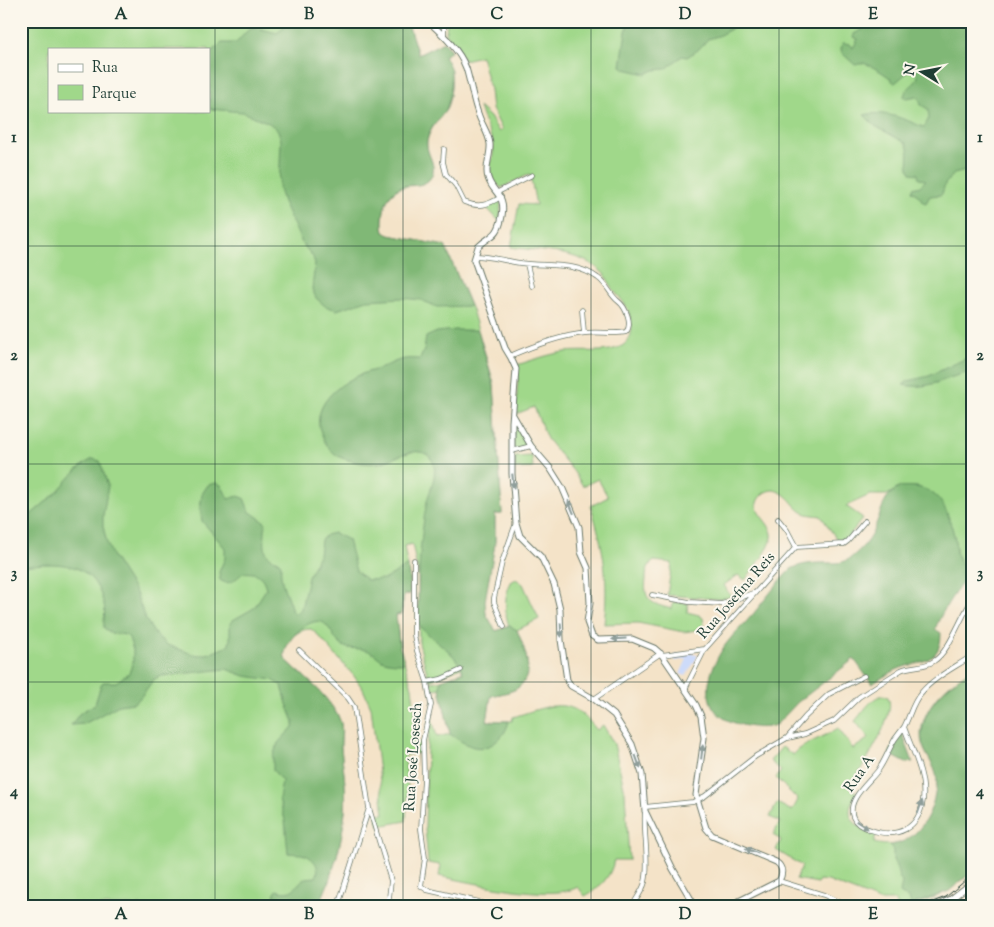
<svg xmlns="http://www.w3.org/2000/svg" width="994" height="927" font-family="'Sorts Mill Goudy',serif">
<rect width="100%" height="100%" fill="#fbf7ec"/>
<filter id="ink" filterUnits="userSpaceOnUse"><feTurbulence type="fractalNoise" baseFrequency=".02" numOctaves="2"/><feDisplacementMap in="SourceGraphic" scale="10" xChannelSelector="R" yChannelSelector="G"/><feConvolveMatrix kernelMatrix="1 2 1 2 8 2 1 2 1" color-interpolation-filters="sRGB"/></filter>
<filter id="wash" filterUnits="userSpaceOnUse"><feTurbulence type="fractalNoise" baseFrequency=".0096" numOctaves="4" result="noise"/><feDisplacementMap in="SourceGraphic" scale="20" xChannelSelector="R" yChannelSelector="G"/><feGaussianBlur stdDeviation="1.12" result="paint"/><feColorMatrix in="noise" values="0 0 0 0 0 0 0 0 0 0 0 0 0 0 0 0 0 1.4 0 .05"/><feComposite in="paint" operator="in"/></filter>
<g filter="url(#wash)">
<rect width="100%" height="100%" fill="#f4e3c8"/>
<path fill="#cddbfa" d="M693,653L698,656L686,676L680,674L687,659L675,661V655Z"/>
<path fill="#a0d88a" stroke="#608a5f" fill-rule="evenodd" d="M21,21H407L418,55L444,42L451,51L444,56C447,62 451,67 451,74C452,84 450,103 445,111C438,121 430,128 427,141C425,154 438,164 431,177C424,188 412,184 403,187C385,192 382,213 383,228L384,232L389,235L445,246L472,310L494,383L502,514H495V544L486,589L484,605L486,614L496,631L509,626C504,612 504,596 511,582L516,579L523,584L539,619L517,630C524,648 538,678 514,690C507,693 499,694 491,696L487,721H512L513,717C531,712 556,700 574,709C583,713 590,722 597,730L603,725L614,744L625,792L629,860H614C611,877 600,888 585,896L578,887C552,902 470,882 439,876L441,865L428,863L425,827L427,749L431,715L437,737L450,734L440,688L431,690L429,683L446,679L463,671L461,667L429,681L419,643L418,573L412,544L404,546L409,575L410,594L404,595L401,614L396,615L400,649L412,687L416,722V742L420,743V753L405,755L408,789L406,821L379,826L376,814H384L371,707L363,689L354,676L317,634L311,629C297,628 281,645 285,659C304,677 327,694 339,718C344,728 340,738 341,748C343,769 347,789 345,810C343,839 332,880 318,906H21ZM49,49H209V111H49Z
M447,21H973V571L971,572L961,563L957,556L955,541L947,516L869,541L874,533L919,487H900L887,495H870L846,506L863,518L848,537L838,541L821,516C815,515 807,515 802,512C792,505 788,493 774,490C770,490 767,491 764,493C743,510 775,522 772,538C769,551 753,569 745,580L738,575L724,585L731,597L717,599L667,595L672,563L654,561C647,566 646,572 646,579C643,602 653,604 672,609L673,602L688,603L687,612L699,615L703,618L704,625L702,629L684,632L638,623L604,624C609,579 604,549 591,506L608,497L598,479L583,486L574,472L547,439L534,407L516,414L518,376L517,365C533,360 549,354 565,352C581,350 608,354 622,346C633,339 633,327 630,316C627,305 621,299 614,291C610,285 608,279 604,274C581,250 541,252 511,247L519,204L536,205L530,174L501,188C480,168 496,164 493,144C490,131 482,120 479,107L490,117L499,132L502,130L492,109L490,90L481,56L464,60L446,33Z
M501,198L500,222L486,207Z
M514,420L530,445L513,450Z
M532,456L533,468L515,469V457Z
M955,680L973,716L969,725L973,732V871C952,890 927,906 897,906L896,901H879L828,881L819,880L818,883L796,879L802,866L776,850L781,840L773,835L780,822L770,817L777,803L792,811L798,800L776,778L781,771L770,761L782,747L793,755C804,742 824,738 838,728L853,749L869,738L855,721C863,713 875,690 888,697C898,715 860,770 850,787L857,793C841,818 854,825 876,834L874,843C905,851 924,831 933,803C935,795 938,785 937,776C934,761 920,751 921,734C923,710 938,694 955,680Z"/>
<path fill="#80b876" stroke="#507a55" d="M286,21H407L418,55L444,42L451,51L444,56C447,62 451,67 451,74C452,84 450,103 445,111C438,121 429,128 427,141C425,154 438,164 431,177C424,188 412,184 403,186C385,192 382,213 383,228L384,232L389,235L445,246L470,306L437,307L421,300L402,298L367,300L337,310L325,306L316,298L312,289L315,264L313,257L302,243L283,202L279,189L281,141L278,130L269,123L243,112L209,109V53L222,43H236L249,29L253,27L277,33L282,29Z
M630,21H738L731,29L718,36L708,39L698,50L687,57L682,56L666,69L654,70L646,74L625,69L621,66L626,31Z
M869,21H973V169L954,174L945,184L942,194L940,195L930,196L926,203L923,202L919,196L912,191L913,188L920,186L926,180L919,179L918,174L911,173C905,163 912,154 906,143L875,126L864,115C885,110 904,119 923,127L925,126L929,118L928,109L921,105L919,98L917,96L907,98L904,97C905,85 925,82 915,70L909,71L895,83C893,82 891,80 890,78C887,75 867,63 863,63C863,63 856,65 855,65L842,53L841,49L843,43L850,44L853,48L858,39L853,37L854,34L863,29Z
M456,330H478L494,387L502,514H495V544L485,601L486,614L496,631L510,626L517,630C524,648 538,678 514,690C507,693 499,694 491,696L487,721H509C506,736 491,751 474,747C466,745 457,739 450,734L440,688L441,680L463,672C456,651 433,641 418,625C418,583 419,542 427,501C430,489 439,472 432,460C420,441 395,460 379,463C367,465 354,462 342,458C332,454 324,443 321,433C310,406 339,383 362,374C369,371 377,370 384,367C390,364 397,360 405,359C410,358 415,359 420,359L424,350L426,337L437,332Z
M973,355V372C947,375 932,391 903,385L908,381L929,376Z
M93,459L100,461L108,486L103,516V526L107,543L113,557L136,593L145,618L154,633L167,645L193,654L200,655L211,653L228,646L230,641V625L233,620L254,608L266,589C264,576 256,571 243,573C235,579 230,587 220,580L219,572L225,558V548L202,521L200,509L202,494L208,485L216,483L221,485L229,499L238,496L244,498L249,511L265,522C266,531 262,549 268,555C272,560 277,559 281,564C279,585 288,593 292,612L297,613L301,609L308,577L319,555L321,540L326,535L334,533L348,540L356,571L367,580L385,579L408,565L410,594L404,595L401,614L396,615L399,645L405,663C397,663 389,663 382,660C376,656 372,651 365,650C355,647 347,651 339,643C333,637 330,626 322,622C307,617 281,644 285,659C304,677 327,694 339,718C344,728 340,738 341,748C343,769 347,789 345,810C343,840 332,879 318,906H279V900L274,895L277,890C294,896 294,886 305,878L316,877C321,868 314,858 305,855C300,853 294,854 288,853L285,820L279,799L282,781L273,770V756L278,743L293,727L294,722L287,704L282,686L273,680L245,676L226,669L162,676L154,679L140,698L134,703L119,705L84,724L71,725L80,713L95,704L101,685L103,682H116L129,673L133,662V650L129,638L126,635L111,633L104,628C103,621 106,613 104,605C93,560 61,562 21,566V523C32,513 44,504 55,494C67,482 77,466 93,459Z
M900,487C938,483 947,506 955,539C956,546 955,552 958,558C961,564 967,568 971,572C956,590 944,607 935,629L941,633C941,665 918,660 896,670C888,674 880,679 872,684L854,659L798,702L777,724C766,731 743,726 732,722C695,708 709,668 726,644C734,633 745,624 754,613C766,598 778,582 791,569C804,562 820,563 833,563C842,563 848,561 854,555C876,537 875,522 886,499L890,494Z
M973,668V716L969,725L973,732V871L949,891L911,905L909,899L900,893L902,882C897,876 898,867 893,860V848L890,845C916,842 931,817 935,794C936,788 938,781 936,774C932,759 919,749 922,732C926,701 949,684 973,668Z
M902,733L913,762L906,763L889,754L899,734Z"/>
</g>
<g filter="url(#ink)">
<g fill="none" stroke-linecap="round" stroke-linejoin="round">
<g stroke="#6a7768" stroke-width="5.5">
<path id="minor" d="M444,35V21
M444,149L443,162L446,174L456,186L464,202C479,208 488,205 501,197
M498,192L532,175
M475,256C492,256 504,261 520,263C547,267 575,261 598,278C607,284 610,295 618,301C626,307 633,324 626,332C613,335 599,331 586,333C559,336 535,345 510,356
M527,264L532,286
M582,310L584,333
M512,451L531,446
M778,519L787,530L796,547
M414,560V635L417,651L427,682L431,705L423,740L424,779L421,829L425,858L421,886L427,890L479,902L488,906
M652,595L689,602L722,604L753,593
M504,627L494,602V598L502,562L516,523
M299,650L348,698L354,707L369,808L391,881L388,906
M662,655L705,649
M427,682L441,679L461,670
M685,689L705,649L796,547L844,544L848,541L865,521
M594,699L661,653
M904,727C912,750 926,775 923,800C919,829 897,839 871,830C864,828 856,825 853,817C846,799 870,782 879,769C885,760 889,749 895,739C898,735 901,731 904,727C910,716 912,703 921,693C934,677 956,667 973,655
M788,738L805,734L834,721L859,697L901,670C912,665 924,668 934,661C950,651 961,615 973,599
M645,807L693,802L705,796L756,756L787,738L805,717L829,694L864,676
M779,881L824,895L847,906
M338,906L369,808
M632,906C637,898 643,890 645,882C650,864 643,832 645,811"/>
</g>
<g stroke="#6a7768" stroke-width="7">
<path id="tertiary" d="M428,21C442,34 459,49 466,68C471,84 473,101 479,116C482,125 489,134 490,144C491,156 484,167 488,178C493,194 506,194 502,216C498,238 491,234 478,247L474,260L505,348L511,358L516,369L512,422V474L516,523L520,536L541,557L554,584L560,609L561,640L567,680L571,686L594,699L614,715L632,744L642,774L645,811L673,869L695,906
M513,415L531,446L550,468L562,487L579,527L581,552L588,568L590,603L587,622L592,636L598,640L632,639L654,648L662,655L696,705L701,716L704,738L696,795L706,828L712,835L776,862C783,867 783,874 779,881L729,906
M936,906L951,899L973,882"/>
</g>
<use href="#minor" stroke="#fff" stroke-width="4"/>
<use href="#tertiary" stroke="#fff" stroke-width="5"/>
<path stroke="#1f3d34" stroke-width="1" d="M921,906L946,897L973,874"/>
</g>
<defs><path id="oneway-solid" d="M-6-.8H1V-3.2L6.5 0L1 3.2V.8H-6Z" transform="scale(1.25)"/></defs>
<g fill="#8f9e9a">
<use href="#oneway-solid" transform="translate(513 481) rotate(84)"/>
<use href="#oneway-solid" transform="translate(571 507) rotate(-113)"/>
<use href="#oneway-solid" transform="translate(561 630) rotate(87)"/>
<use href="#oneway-solid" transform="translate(619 639) rotate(177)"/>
<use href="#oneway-solid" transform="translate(702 752) rotate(-83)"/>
<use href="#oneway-solid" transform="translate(638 762) rotate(70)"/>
<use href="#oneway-solid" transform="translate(920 807) rotate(-71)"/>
<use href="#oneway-solid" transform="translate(862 825) rotate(33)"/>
<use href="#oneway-solid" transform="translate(752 851) rotate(-158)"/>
</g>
</g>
<path fill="none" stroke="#1f3d34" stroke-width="1" stroke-opacity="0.55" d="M215,21V906M403,21V906M591,21V906M779,21V906M21,246H973M21,464H973M21,682H973"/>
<g text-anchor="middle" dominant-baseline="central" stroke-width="4" stroke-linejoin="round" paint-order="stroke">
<g font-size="15" fill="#1f3d34" stroke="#fbf7ec">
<text transform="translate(737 596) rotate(-49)">Rua Josefina Reis</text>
<text transform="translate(414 757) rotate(-86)">Rua José Losesch</text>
<text transform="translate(860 774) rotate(-55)">Rua A</text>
</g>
</g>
<rect width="994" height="927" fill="none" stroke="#fbf7ec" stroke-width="55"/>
<rect x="48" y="48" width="162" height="65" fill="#fbf7ec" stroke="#a3ada2"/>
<rect x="58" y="64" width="25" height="8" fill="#ffffff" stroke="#a3ada2"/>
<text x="92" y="72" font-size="15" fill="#1f3d34">Rua</text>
<rect x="58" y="85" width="25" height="15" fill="#a0d88a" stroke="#a3ada2"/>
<text x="92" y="98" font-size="15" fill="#1f3d34">Parque</text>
<g transform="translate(922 72) rotate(280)" stroke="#fbf7ec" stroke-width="4" paint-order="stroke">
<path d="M0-4L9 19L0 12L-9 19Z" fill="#1f3d34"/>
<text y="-8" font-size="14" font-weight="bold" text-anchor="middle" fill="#1f3d34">N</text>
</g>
<rect x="28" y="28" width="938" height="872" fill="none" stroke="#1f3d34" stroke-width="2"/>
<g font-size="16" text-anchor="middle" font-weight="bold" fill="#1f3d34">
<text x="121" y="19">A</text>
<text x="309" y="19">B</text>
<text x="497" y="19">C</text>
<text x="685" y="19">D</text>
<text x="873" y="19">E</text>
<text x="14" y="142">1</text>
<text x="980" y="142">1</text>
<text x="14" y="360">2</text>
<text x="980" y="360">2</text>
<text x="14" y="578">3</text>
<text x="980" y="578">3</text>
<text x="14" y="796">4</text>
<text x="980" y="796">4</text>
<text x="121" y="919">A</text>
<text x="309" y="919">B</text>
<text x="497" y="919">C</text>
<text x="685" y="919">D</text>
<text x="873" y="919">E</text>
</g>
</svg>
